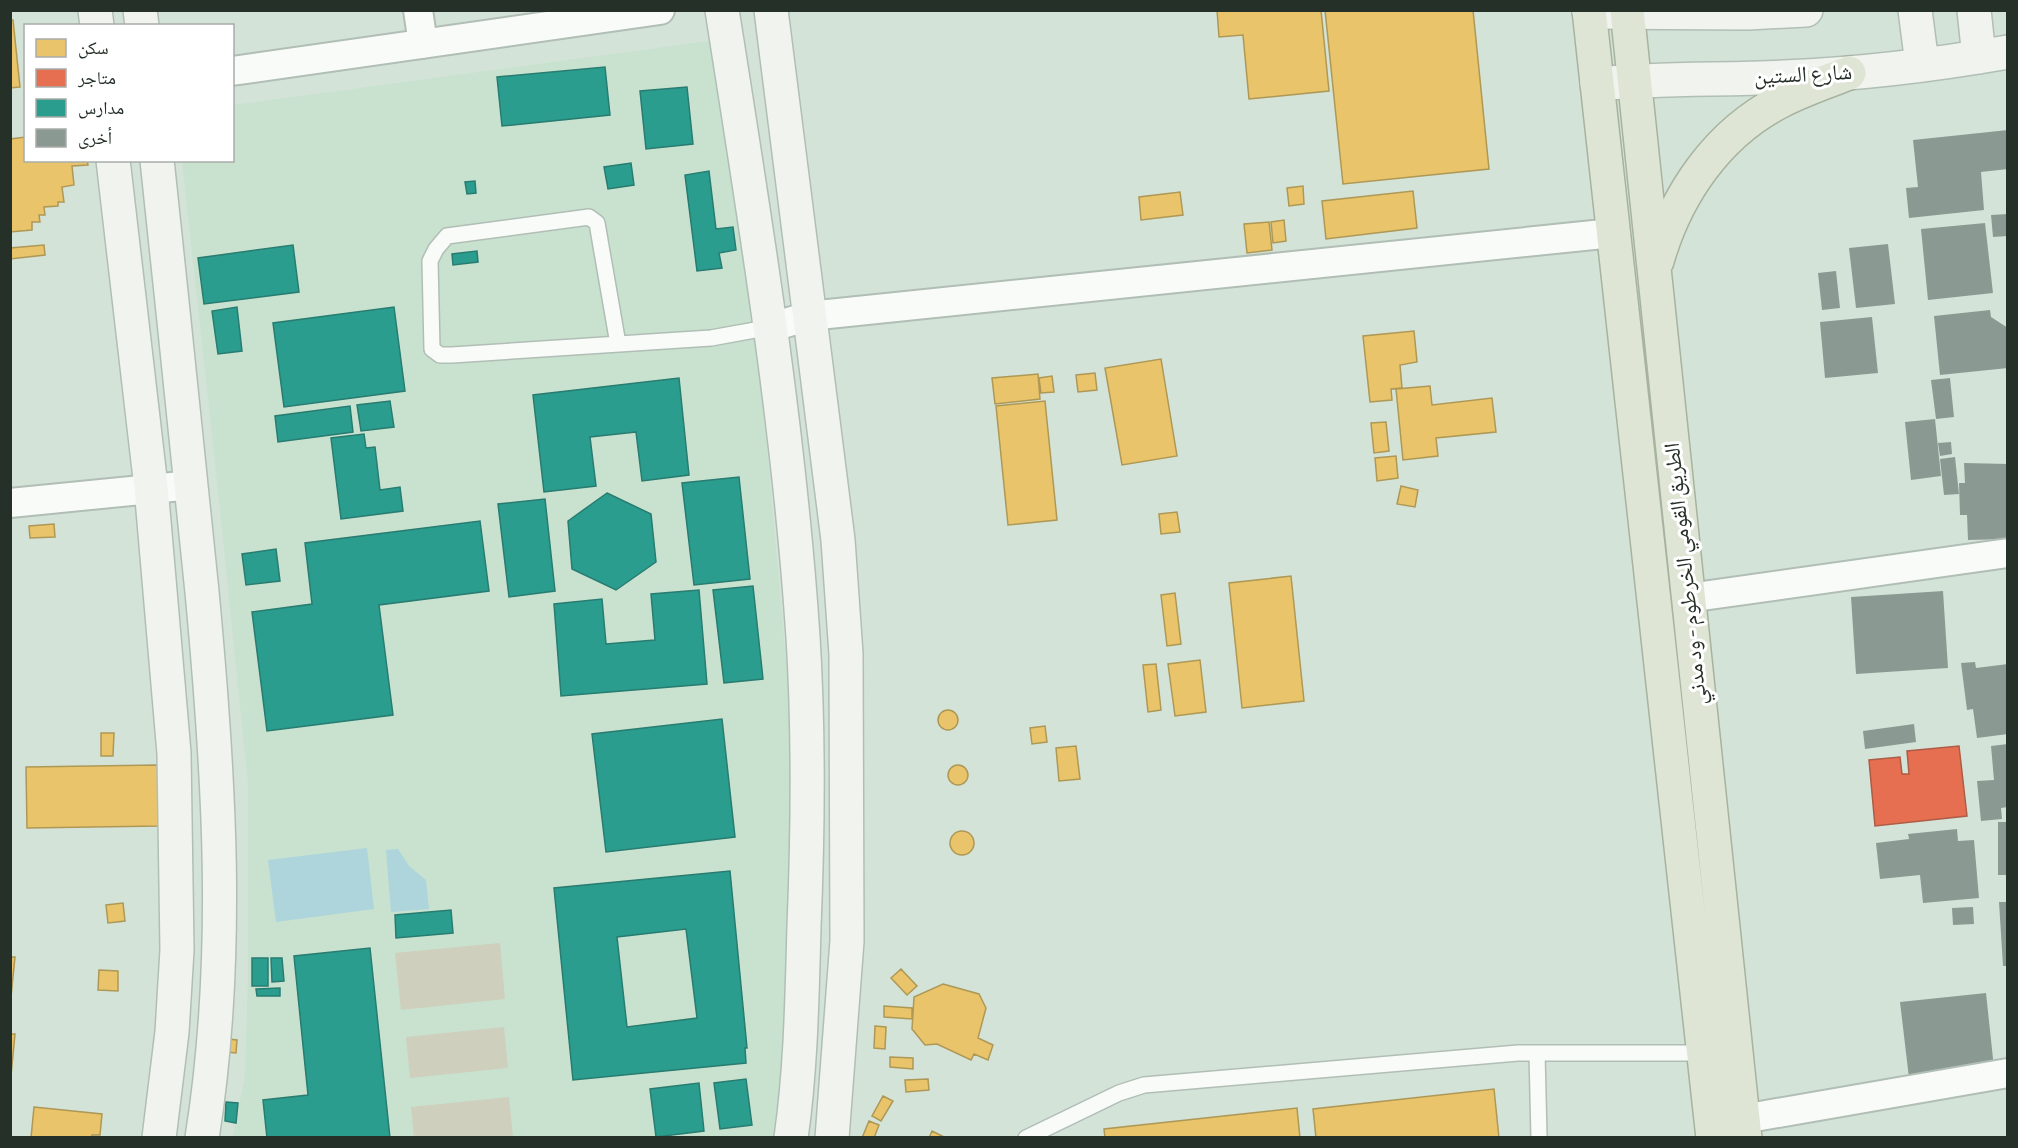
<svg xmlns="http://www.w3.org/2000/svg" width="2018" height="1148" font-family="'Sofia Sans Condensed','Noto Naskh Arabic',sans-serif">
<rect width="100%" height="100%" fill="#d4e3d8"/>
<path fill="#c8e2cf" d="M716,40L757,336L795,761L789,1055L775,1137H233L245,1075L248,976V785L220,509L182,161L232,160L233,105Z"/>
<path fill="#cecfbc" d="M500,943L505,999L401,1010L395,953Z
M504,1027L508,1068L410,1078L406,1037Z
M509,1097L513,1137H414L411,1107Z"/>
<path fill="#aed5dc" d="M367,848L374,909L276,922L268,860Z
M398,849L409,866L426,880L429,909L391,912L386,850Z"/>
<path fill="#e9c46a" stroke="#ae9856" stroke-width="1.5" d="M1217,10H1321L1329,91L1249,99L1243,35L1219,37Z
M1325,10H1473L1489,169L1343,184Z
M10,20H13L20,87L10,88Z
M26,137V160H87L88,165L72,166L74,185L62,187L64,202H58V206L44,207L45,215H39L40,222H32V230L10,232V139Z
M1303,186L1304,204L1289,206L1287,188Z
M1413,191L1417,228L1326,239L1322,201Z
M1180,192L1183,215L1141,220L1139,197Z
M1284,220L1286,241L1273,243L1271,222Z
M1269,222L1272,250L1247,253L1244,224Z
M44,245L45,255L10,259V248Z
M1414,331L1417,362L1400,365L1402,388L1391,389L1392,400L1370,402L1363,336Z
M1161,359L1177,456L1122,465L1105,368Z
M1095,373L1097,390L1078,392L1076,375Z
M1038,374L1040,399L995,404L992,378Z
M1052,376L1054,392L1041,393L1039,378Z
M1430,386L1432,405L1492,398L1496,432L1436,438L1438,456L1403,460L1396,389Z
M1045,401L1057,520L1008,525L996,406Z
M1386,422L1389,451L1374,453L1371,423Z
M1396,456L1398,478L1377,481L1375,458Z
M1401,486L1418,490L1415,507L1397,504Z
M1177,512L1180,532L1161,534L1159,514Z
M54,524L55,537L30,538L29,526Z
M1291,576L1304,701L1242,708L1229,583Z
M1175,593L1181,644L1167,646L1161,595Z
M1200,660L1206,712L1175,716L1168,664Z
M1156,664L1161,710L1148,712L1143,665Z
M938 720a10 10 0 1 1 20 0a10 10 0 1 1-20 0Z
M1045,726L1047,742L1032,744L1030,728Z
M101,733H114L113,756H101Z
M1076,746L1080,779L1059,781L1056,748Z
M158,765L160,826L27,828L26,767Z
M948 775a10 10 0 1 1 20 0a10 10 0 1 1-20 0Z
M950 843a12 12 0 1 1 24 0a12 12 0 1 1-24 0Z
M123,903L125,921L108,923L106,905Z
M10,957H15L10,1007Z
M901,969L917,986L907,995L891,978Z
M99,970L118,971V991L98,990Z
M943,984L979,994L986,1008L978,1038L993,1045L988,1060L974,1054L971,1060L937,1044L925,1045L912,1029L914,997Z
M884,1006L912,1008V1019L884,1017Z
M875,1026L886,1027L885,1049L874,1048Z
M10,1034H15L10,1086Z
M228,1039L237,1040L236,1053L226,1052Z
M890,1057L913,1058V1069L890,1067Z
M928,1079L929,1090L906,1092L905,1080Z
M1494,1089L1499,1138H1316L1313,1109Z
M883,1096L893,1101L881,1121L872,1116Z
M34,1107L102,1114L100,1135H92L91,1138H31Z
M1297,1108L1300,1138H1105L1104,1129Z
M869,1121L879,1125L874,1138H862Z
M932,1131L946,1138H929Z"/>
<path fill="#e76f51" stroke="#ad5c45" stroke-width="1.5" d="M1959,746L1967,816L1875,826L1869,760L1900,757L1902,774H1909L1907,751Z"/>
<path fill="#2a9d8f" stroke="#287c70" stroke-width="1.5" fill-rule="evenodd" d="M605,67L610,115L502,126L497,77Z
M687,87L693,144L646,149L640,91Z
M631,163L634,185L608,189L604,167Z
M709,171L716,229L733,227L736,250L719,253L722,268L697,271L685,175Z
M475,181L476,193L467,194L465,182Z
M293,245L299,292L204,304L198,258Z
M477,251L478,262L453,265L452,254Z
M237,307L242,351L218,354L212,311Z
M394,307L405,391L284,407L273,323Z
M679,378L689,475L642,481L636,432L590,437L596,486L544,492L533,395Z
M390,401L394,427L361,431L357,405Z
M350,406L353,432L278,442L275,416Z
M364,434L366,448L375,447L380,490L400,487L403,511L341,519L331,438Z
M739,477L750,579L694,585L682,483Z
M607,493L651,514L656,562L616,590L572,569L568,521Z
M545,499L555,591L509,597L498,504Z
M480,521L489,591L379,605L393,715L267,731L252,612L312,604L305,543Z
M276,549L280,581L246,585L242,554Z
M753,586L763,679L724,683L713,590Z
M699,590L707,684L561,696L554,604L602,599L606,644L655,640L651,594Z
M722,719L735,837L606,852L592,734Z
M730,871L747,1048H745L746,1063L573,1080L554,888ZM686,929L697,1018L627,1027L617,937Z
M451,910L453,933L396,938L395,915Z
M370,948L390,1138H267L263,1100L308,1095L294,956Z
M252,958H268V986H252Z
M271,958H282L284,981L272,982Z
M280,988V996H257L256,989Z
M746,1079L752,1125L720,1129L714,1083Z
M699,1083L704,1131L656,1137L650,1089Z
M226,1102L238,1103L236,1123L225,1121Z"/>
<path fill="#8b9993" d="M2008,130V169L1981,172L1984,210L1909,218L1906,188L1918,187L1913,140Z
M2008,214V236L1993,237L1991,215Z
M1985,223L1993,293L1928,300L1921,229Z
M1888,244L1895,304L1856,308L1849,248Z
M1836,271L1840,308L1822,310L1818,273Z
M1990,310L1991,317L2008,328V368L1940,375L1934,316Z
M1872,317L1878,373L1825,378L1820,322Z
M1950,378L1954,417L1936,419L1931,380Z
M1935,419L1941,476L1911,480L1905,422Z
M1951,442L1952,454L1940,456L1938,443Z
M1955,457L1959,494L1944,495L1940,459Z
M1964,463L2008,464L2006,539L1968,540L1967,515H1960L1959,483H1965Z
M1943,591L1948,668L1856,674L1851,597Z
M1975,662L1976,668L2008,664V734L1977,738L1973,709L1967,710L1961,663Z
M1914,724L1916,742L1865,749L1863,731Z
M2008,744V807L2001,808L2002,819L1981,821L1977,781L1994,780L1991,746Z
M1998,822H2008V875H1998Z
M1957,829L1958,841L1974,840L1979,898L1923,903L1920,875L1880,879L1876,843L1909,839L1908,834Z
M1999,902H2008V966H2003Z
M1973,907L1974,924L1953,925L1952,908Z
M1986,993L1994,1068L1909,1078L1900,1002Z"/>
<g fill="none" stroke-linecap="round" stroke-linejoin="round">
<g stroke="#b1beb5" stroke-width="18">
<path id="lane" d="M618,344L597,223L589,217L447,236L436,249L430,261L432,349L440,355H452L711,338L772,327
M1537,1053L1539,1138
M1026,1138L1119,1093L1144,1085L1518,1053H1703"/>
</g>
<g stroke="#b1beb5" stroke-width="32">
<path id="street" d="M418,10L423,44
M232,71L660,10
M772,327L809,316L1613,233
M10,503L192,485
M1688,598L2008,553
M1743,1119L2008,1073"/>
</g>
<g stroke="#b1beb5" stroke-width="36">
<path id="secondary" d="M95,10L97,26
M140,10L142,26
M722,10C755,219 789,426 803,637C809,734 808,831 804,927C802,998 801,1068 791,1138
M771,10L838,540L846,654L847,941L832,1138
M1915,10L1922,64
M1974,10L1979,57
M1589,12L1748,13L1806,10
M1597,84C1659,78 1722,80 1784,77C1859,74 1934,65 2008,52
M113,160L151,487L174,753L177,950L172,1032L159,1138
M157,160C172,304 188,448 202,592C219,773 231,957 202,1138"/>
</g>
<g stroke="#a7b39f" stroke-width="36">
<path id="highway" d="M1589,10L1713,1138
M1627,10L1745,1138
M1657,261C1676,194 1718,133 1781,101C1802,90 1826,82 1849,73"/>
</g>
<use href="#lane" stroke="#f9fbf9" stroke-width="15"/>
<use href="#street" stroke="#f9fbf9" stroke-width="28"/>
<use href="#secondary" stroke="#f1f4ee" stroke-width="33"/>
<use href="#highway" stroke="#dee5d5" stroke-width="33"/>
</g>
<g text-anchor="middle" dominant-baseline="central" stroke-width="6" stroke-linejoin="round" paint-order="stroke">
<g font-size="22" fill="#253028" stroke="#fff">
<text transform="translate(1803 75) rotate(-3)">شارع الستين</text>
<text transform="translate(1686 574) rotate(-96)">الطريق القومي الخرطوم - ود مدني</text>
</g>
</g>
<rect width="2018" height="1148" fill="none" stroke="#253028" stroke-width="24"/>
<rect x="24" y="24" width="210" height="138" fill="#ffffff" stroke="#a8aca9" stroke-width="1.5"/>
<rect x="36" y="39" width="30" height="18" fill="#e9c46a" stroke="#a8aca9" stroke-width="1.5"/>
<text x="78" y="54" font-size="18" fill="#253028">سكن</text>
<rect x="36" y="69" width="30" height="18" fill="#e76f51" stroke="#a8aca9" stroke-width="1.5"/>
<text x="78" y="84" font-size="18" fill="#253028">متاجر</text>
<rect x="36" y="99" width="30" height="18" fill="#2a9d8f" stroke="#a8aca9" stroke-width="1.5"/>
<text x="78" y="114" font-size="18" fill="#253028">مدارس</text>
<rect x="36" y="129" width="30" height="18" fill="#8b9993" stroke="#a8aca9" stroke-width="1.5"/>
<text x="78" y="144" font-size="18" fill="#253028">أخرى</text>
</svg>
